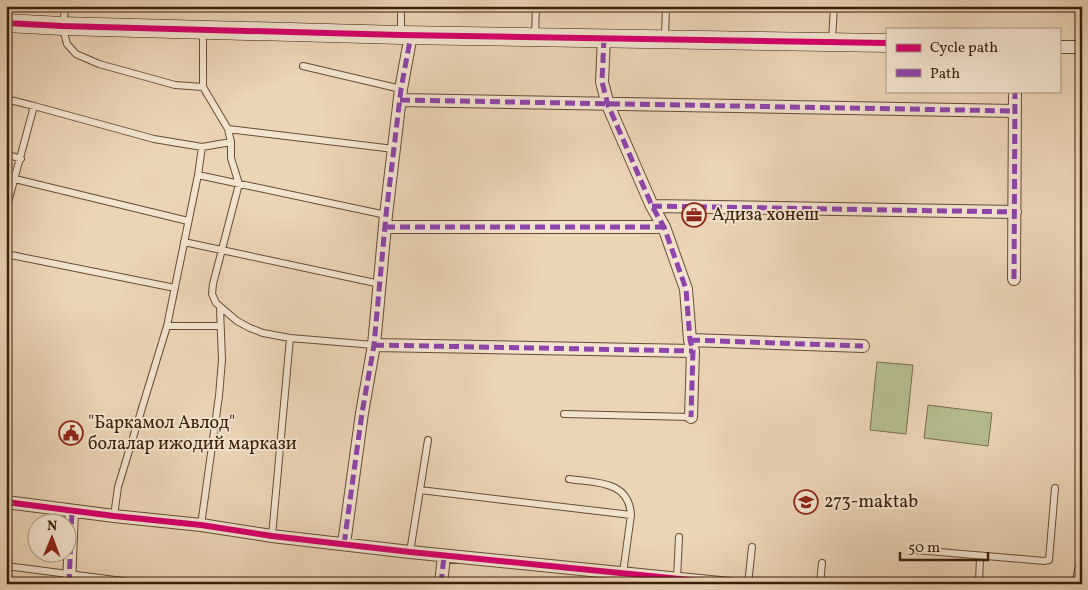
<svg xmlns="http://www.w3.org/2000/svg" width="1088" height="590" font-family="Vollkorn,serif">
<rect width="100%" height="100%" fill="#ebd5b7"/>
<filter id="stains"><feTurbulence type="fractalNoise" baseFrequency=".004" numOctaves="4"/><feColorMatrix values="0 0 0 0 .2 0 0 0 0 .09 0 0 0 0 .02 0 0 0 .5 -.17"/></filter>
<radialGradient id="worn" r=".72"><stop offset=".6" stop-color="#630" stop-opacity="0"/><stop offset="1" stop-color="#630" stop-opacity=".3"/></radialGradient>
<path fill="#b6bd8f" stroke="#786e4c" d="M877,362L913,365L906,434L870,430Z
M928,405L992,413L988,446L924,438Z"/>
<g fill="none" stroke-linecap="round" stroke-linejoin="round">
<g stroke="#664d35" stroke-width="8">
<path id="lane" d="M66,6L62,26L67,44L76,54L99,64L175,85L203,87
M401,6V33
M535,36L536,6
M665,37L666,6
M832,40L834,6
M303,66L401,89
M6,99L34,106L6,210
M34,106L154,139L202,147
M228,129L394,149
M231,142V158L239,184L213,284L212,294L216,303L237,321L250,328L263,333L290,338L374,345
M6,154L21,159
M198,175L386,215
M15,179L188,221
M184,242L380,284
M6,254L175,288
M167,326H220
M564,414L691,417
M569,479C595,483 629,480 631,515L623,573
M420,490L631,515
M114,516L118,487L167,326L198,175L202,147L231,142L228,129L203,87V31
M201,525L219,396L222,360L220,308
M272,536L290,338
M916,550L1044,561L1049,560L1055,488
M410,552L428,440
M6,566L123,581V584
M677,579L679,537
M123,581L138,584
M748,584L752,547
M820,584L822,563
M979,584L980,556
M1075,584L1082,553"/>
</g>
<g stroke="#664d35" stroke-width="14">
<path id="street" d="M604,38L602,82L608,105L652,206L664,227L686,289L690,340L693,351L691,417
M1059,47H1082
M400,100L1015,111
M652,206L1015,212
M385,227H664
M1014,279L1015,91
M690,340L863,346
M374,345L693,351
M6,502L114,516L201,525L272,536L410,552L730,584
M344,544L362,413L374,345L386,215L401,89L411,35
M69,584L72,511
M441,584L444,556"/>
</g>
<g stroke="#39200a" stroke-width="19">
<path id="secondary" d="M6,23L62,26L401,35L887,43"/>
</g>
<use href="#lane" stroke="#f2e4d0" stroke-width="6"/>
<use href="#street" stroke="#f2e4d0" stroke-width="12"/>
<use href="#secondary" stroke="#f2e4d0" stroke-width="18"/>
<path stroke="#8e44ad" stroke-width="5" stroke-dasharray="10 5" stroke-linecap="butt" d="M604,38L602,82L608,105L652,206L664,227L686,289L690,340L693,351L691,417
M400,100L1015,111
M652,206L1015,212
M385,227H664
M1014,279L1015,91
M690,340L863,346
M374,345L693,351
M344,544L362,413L374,345L386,215L401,89L411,35
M69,584L72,511
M441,584L444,556"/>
<g stroke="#f2e4d0" stroke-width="9">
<path id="cycleway" d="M6,23L62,26L401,35L887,43
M6,502L114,516L201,525L272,536L410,552L730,584"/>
</g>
<use href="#cycleway" stroke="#d6006c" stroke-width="6"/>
</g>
<defs>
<g id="office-ring" transform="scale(1.25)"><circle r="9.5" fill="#f2e4d0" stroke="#8f2418" stroke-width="1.5"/><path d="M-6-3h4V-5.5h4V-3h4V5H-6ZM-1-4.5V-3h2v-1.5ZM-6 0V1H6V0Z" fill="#8f2418"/></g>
<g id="civic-ring" transform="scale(1.25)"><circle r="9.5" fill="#f2e4d0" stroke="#8f2418" stroke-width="1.5"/><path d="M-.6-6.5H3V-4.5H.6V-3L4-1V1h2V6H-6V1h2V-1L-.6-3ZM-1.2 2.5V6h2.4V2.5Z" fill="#8f2418"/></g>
<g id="school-ring" transform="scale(1.25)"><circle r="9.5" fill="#f2e4d0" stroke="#8f2418" stroke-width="1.5"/><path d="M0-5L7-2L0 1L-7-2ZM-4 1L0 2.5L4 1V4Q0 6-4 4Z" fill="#8f2418"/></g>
</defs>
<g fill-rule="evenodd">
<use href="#office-ring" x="694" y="215"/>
<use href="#civic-ring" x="71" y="433"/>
<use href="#school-ring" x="806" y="502"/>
</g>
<g text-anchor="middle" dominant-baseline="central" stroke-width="4" stroke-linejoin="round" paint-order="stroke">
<g font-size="18" fill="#39200a" stroke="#f2e4d0" text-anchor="start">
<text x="712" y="215">Адиза хонеш</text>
<text x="88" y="423">"Баркамол Авлод"<tspan x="88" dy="21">болалар ижодий маркази</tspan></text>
<text x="824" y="502">273-maktab</text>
</g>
</g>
<rect width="1088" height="590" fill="none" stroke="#ebd5b7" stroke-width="25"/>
<rect x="8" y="8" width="1073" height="575" fill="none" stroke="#39200a" stroke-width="2.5"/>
<rect x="12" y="12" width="1063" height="565" fill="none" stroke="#39200a"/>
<rect x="886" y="28" width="175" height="65" fill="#f2e4d0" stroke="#a89681"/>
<rect x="896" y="44" width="25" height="8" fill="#d6006c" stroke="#a89681"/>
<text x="930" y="52" font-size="15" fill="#39200a">Cycle path</text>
<rect x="896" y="69" width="25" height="8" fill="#8e44ad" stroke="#a89681"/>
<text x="930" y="78" font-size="15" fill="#39200a">Path</text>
<g transform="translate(52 538) rotate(1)"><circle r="24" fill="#f2e4d0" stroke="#a89681"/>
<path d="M0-4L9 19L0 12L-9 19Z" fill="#8f2418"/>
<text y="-8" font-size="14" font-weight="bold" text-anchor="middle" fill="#39200a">N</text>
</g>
<path d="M900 552v8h88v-8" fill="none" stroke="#39200a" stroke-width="2.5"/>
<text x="908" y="552" font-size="15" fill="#39200a" stroke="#f2e4d0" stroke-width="4" paint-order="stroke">50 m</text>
<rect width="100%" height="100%" filter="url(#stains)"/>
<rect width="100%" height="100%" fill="url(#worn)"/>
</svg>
